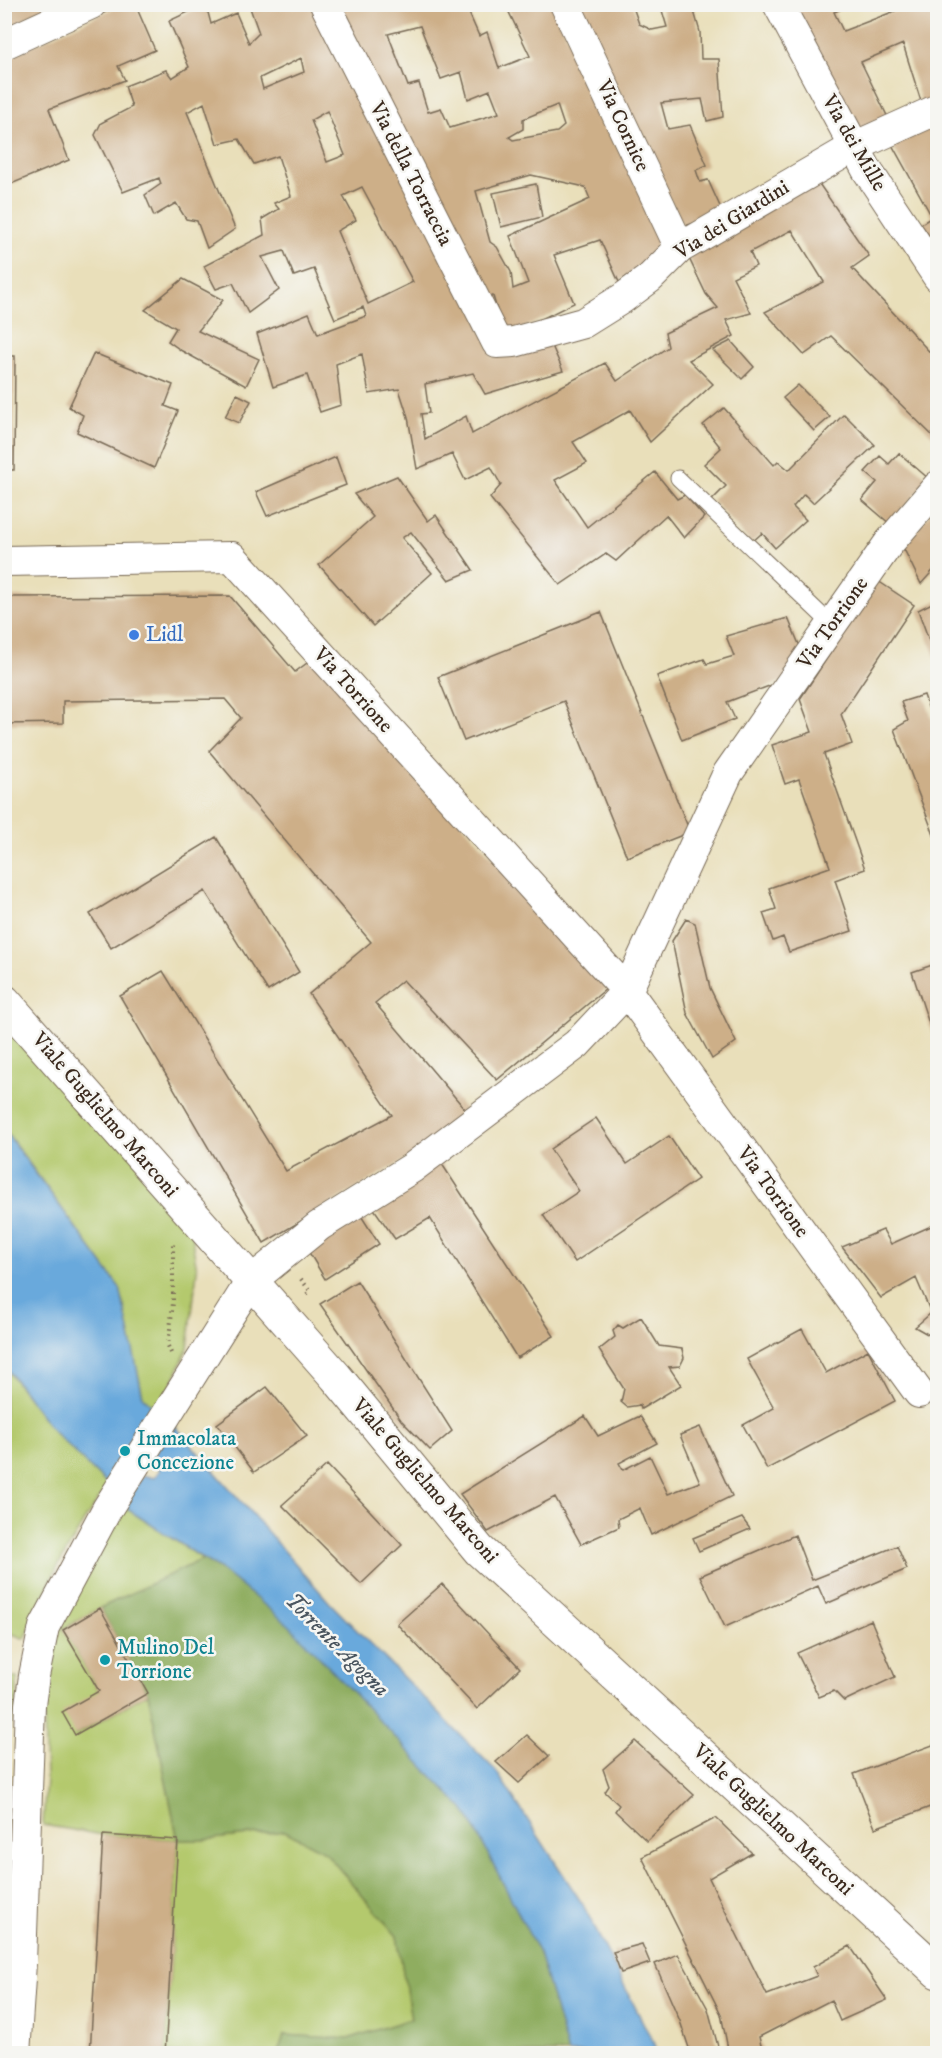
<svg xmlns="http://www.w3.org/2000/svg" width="942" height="2058" font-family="'IM FELL DW Pica',serif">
<rect width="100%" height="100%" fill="#f6f6f2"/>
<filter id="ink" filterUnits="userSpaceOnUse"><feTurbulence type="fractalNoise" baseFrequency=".0167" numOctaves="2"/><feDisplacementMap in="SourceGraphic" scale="12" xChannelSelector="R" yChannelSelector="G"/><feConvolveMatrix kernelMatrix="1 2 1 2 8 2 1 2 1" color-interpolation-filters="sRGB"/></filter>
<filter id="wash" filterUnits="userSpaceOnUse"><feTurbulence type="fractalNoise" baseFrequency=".008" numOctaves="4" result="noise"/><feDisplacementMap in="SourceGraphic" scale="24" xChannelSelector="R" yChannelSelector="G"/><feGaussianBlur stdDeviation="1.35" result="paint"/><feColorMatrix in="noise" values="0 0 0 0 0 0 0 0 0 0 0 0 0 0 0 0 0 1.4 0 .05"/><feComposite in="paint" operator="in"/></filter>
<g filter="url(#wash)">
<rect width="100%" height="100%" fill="#e9dfba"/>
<path fill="#b4c96d" stroke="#787a46" stroke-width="1.5" d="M4,1001L193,1215V1246L197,1270L188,1348L159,1411L143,1397L120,1288L5,1130Z
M4,1366L53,1431L108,1485L84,1521L54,1573L25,1639L5,1631Z
M124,1507L203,1559L100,1608L63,1629L99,1691L76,1735L148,1693L178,1840H203L285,1831L325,1852L397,1936L411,2019L348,2039L284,2035L278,2053H165L178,1840L103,1835L43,1825L46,1778L44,1717L48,1645Z
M5,1677H17C17,1696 18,1719 5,1734Z"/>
<path fill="#8fad60" stroke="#656c3f" stroke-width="1.5" d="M203,1559L224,1572L290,1625L467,1813L539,1953L568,2053H278L284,2035L348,2039L411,2019L397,1936L325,1852L285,1831L203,1840H178L148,1693L100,1608Z"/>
<path fill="#69a9dc" stroke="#526a7d" stroke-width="1.5" d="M4,1130L120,1288L143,1397L156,1409L108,1485L53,1431L5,1366Z
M174,1425L330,1603L496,1771L583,1905L654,2044L656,2053H568L539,1953L467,1813L289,1625L224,1572L124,1507L143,1475L154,1478L160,1470L153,1456Z"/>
<g id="blocks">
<path fill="#cdaf88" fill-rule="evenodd" d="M4,4H57L4,29Z
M123,4H135L155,50L118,66L125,80L49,109L69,160L4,187V59Z
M321,4L479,319L492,357L549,339L563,371L485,394L473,373L425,384L429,413L421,414L425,439L466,416L472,434L605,363L617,381L668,347L665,333L718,308L706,294L686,252L813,175L869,256L852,268L938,361V441L831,336L804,355L765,312L824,282L792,230L750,252L756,266L733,277L751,313L726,320L734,336L689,360L713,384L650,442L630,410L573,442L587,463L555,480L587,527L655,472L677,499L685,495L704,517L684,538L666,515L616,561L606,554L560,585L490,498L501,485L491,467L465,480L452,454L417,469L408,417L399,389L369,394L362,354L336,364L341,405L320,412L307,375L273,387L257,334L309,313L318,334L366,316L363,307L335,319L314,269L294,276L284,251L262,257L279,290L248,313L233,283L216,289L204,266L264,235L262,219L279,209L274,203L291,196L278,156L254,164L239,139L217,144L204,103L187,112L235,229L207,248L197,221L186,219L176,203L154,216L145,195L161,184L159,178L123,192L95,135L101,123L132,107L125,86L166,70L172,78L189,67L169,21L203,5H206L211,24L236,13L249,43L259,33L249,5ZM301,58L304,72L263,89L260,78ZM327,111L345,155L327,162L311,120ZM362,187L413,282L368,304L337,231L356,220L343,196Z
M335,4H465L479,36L487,32L499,68L530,56L505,4H552L666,248L619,282L600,240L554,255L574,303L505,337L493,296H482ZM420,26L441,79L461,72L468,99L490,90L499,113L450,128L441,108L428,112L419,83L408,86L388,34ZM557,105L564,126L557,132L513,140L509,137L523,129V119ZM531,175L585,187L590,199L510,236L528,283L513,289L511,272L497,247L490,242L476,191Z
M578,4H632L639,24L652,30L667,27L660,4H692L700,32L701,59H719L723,117L707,121L702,99L661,103L668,129L690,125L707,165L696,170L700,182L708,180L723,213L682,227Z
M794,4H854L834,12L843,31L895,11L892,4H938V105L924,111L903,44L861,62L891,124L861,139Z
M938,120V249L921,224L932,217L890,141Z
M536,184L542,217L501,227L493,193Z
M183,279L223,300L198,331L259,359L246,386L182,351L168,341L176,328L145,310Z
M731,341L754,367L742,379L713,350Z
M94,353L173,385L165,406L178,411L154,468L77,432L83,415L69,407Z
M4,356H15L14,470H4Z
M798,385L830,417L814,431L783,398Z
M237,394L251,401L239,423L225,417Z
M724,408L774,465L778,461L789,470L844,414L875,445L813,503L804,494L793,507L806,520L775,548L762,533L751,543L712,500L726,486L704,464L721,448L703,425Z
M899,453L929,479L890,524L862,500L877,482L865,472L880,456L889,464Z
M336,457L346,485L267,516L256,492Z
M397,476L428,521L436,515L473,570L449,580L411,532L402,538L432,573L373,626L319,565L373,517L354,494Z
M938,503V565L921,584L903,547Z
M878,581L914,605L841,714L852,744L824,754L865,869L835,880L852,931L789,952L783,937L773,941L763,913L776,909L769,888L830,867L799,779L785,784L772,745L812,732L800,699Z
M230,596L295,672L315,657L607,988L497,1080L403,980L375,1003L465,1109L416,1153L264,1243L120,996L163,971L286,1171L392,1115L309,994L371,942L209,751L241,718L225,699L63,701V723L4,724V597Z
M938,600V662H937L918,610Z
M601,612L690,832L627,857L564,701L464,741L438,677Z
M788,618L803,654L785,680L727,702L735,719L682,740L657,676L704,659L707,664L734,656L726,636Z
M924,695L938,736L937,843L894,729L908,721L901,702Z
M216,837L299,972L268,991L205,891L111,948L90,914Z
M686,919L695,923L710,988L736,1042L712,1059L687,1013L672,941Z
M938,963V1048H937L912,972Z
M596,1118L627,1164L669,1136L698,1179L575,1262L543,1215L579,1191L550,1149Z
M440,1161L554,1336L517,1358L430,1218L395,1239L372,1206Z
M360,1214L379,1244L325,1279L307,1249Z
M938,1223V1340L915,1327L931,1313L916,1278L881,1298L842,1247L883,1230L891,1244Z
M357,1281L452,1431L430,1450L401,1420L320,1304Z
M641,1317L659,1346L682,1349L684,1358L680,1366L669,1367L681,1385L641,1409L640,1405L627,1407L621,1402L624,1389L599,1350L615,1337L613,1331L618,1325L623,1328Z
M802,1329L826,1373L868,1350L895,1401L767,1469L743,1425L774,1408L747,1359Z
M267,1387L307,1436L254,1472L217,1424Z
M585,1416L598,1436L640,1416L657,1443L619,1463L623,1470L650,1456L668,1494L700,1482L680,1435L700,1427L732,1496L651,1535L640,1508L618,1519L619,1527L581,1544L555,1497L488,1532L460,1494Z
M327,1465L402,1545L361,1584L282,1505Z
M742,1518L750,1529L699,1551L693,1538Z
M795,1535L812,1580L897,1546L907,1569L826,1604L818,1586L725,1627L700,1576Z
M442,1584L520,1668L477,1709L397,1624Z
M100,1608L148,1693L75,1735L62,1712L99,1691L63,1630Z
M871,1620L895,1677L844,1701L834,1691L819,1697L797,1653Z
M527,1735L549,1756L519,1783L496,1762Z
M635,1741L694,1795L647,1841L615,1811L619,1805L605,1792L609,1786L603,1769Z
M938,1743V1804L875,1828L854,1774Z
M716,1818L752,1853L709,1878L767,1995L817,1976L813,1967L850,1946L887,2000L840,2021L831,2000L759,2037L763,2054H729L721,2014L642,1857Z
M103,1835L178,1840L165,2054H90Z
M642,1944L650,1963L621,1973L613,1952Z
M678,1954L708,2009L720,2054H691L680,2021L655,1964Z"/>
</g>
</g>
<g filter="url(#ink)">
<use href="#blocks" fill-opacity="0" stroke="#786955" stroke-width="1.5"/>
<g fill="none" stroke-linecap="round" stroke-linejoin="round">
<g stroke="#786955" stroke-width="17">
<path id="lane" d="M678,478L832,625"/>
</g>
<g stroke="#786955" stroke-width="32">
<path id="street" d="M325,4L497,343L514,342L583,323L623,298L650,278L680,248L854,147L938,109
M565,4L680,248
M778,4L867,170L938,277
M4,44L91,4
M4,561L232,557L627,991L919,1393
M15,2054L21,1963L30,1705L34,1676L44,1627L107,1509L251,1281L319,1226L412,1168L577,1044L627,991L728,773L889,543L938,486"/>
</g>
<g stroke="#786955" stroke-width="35">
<path id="secondary" d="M4,1001L336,1377L479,1550L938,1972"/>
</g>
<path stroke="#786955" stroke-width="4" stroke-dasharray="1.5 4.5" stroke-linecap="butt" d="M301,1279L310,1291L305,1296
M171,1353L168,1346L173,1303V1241"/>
<use href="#lane" stroke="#fff" stroke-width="15"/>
<use href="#street" stroke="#fff" stroke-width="30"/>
<use href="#secondary" stroke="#fff" stroke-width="33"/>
</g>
</g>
<circle fill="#3f7fe0" stroke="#f6f6f2" stroke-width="2" cx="134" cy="635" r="6"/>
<g fill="#0f9aa8" stroke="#f6f6f2" stroke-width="2">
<circle cx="125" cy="1451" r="6"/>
<circle cx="105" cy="1660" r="6"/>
</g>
<g text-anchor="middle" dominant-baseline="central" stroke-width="5" stroke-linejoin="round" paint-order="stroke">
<g font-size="21" fill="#3b2a1e" stroke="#f6f6f2">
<text transform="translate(623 126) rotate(65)">Via Cornice</text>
<text transform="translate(854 143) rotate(60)">Via dei Mille</text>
<text transform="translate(411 174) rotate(63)">Via della Torraccia</text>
<text transform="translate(732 220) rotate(-32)">Via dei Giardini</text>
<text transform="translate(833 623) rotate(-55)">Via Torrione</text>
<text transform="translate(353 690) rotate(48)">Via Torrione</text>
<text transform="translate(105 1115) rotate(49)">Viale Guglielmo Marconi</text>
<text transform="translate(773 1192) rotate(54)">Via Torrione</text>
<text transform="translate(425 1481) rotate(49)">Viale Guglielmo Marconi</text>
<text transform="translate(773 1820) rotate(43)">Viale Guglielmo Marconi</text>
</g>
<g font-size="21" fill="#366cbe" stroke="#f6f6f2" text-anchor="start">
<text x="146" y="635">Lidl</text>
</g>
<g font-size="21" fill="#0d838f" stroke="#f6f6f2" text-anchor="start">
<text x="137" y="1439">Immacolata<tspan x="137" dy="24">Concezione</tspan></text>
<text x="117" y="1648">Mulino Del<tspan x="117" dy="24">Torrione</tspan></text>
</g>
<g font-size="22" font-style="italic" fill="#4b5660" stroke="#f6f6f2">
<text transform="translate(337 1645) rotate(45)">Torrente Agogna</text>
</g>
</g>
<rect width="942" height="2058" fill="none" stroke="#f6f6f2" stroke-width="24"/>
</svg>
